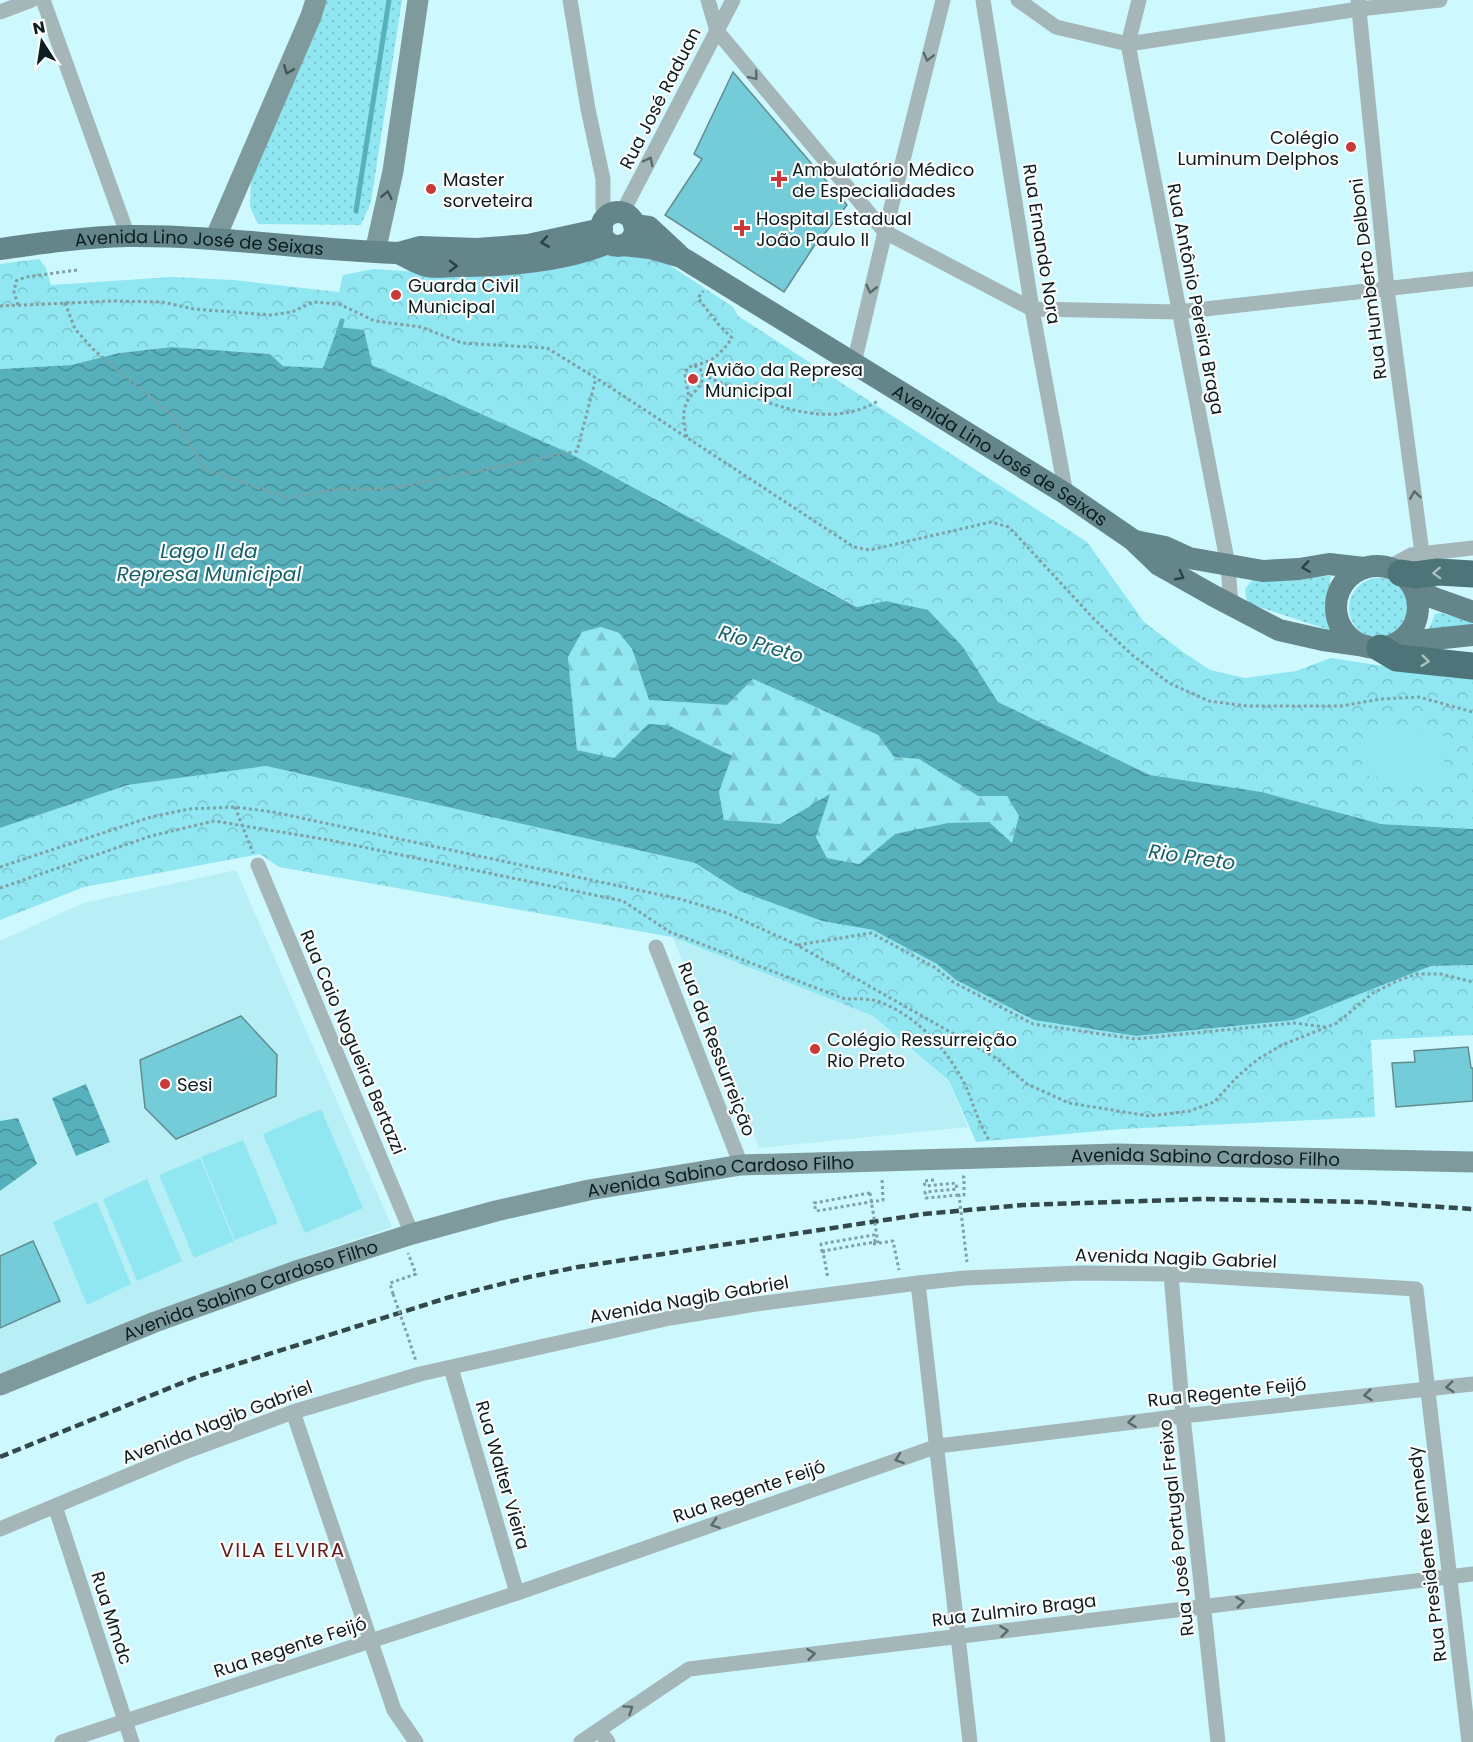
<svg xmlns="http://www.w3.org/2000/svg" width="1473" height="1742" font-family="Poppins,sans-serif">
<defs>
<pattern id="grass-dots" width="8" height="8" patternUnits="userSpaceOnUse" patternTransform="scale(1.5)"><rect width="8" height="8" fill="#90e6f1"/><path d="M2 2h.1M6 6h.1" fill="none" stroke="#7bc5ce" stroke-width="1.8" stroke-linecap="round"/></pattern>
<pattern id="forest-firs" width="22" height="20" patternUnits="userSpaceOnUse" patternTransform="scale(1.5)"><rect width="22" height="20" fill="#90e6f1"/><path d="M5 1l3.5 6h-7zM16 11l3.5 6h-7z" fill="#7bc5ce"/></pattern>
<pattern id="park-crowns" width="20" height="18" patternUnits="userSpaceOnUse" patternTransform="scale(1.5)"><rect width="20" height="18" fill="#90e6f1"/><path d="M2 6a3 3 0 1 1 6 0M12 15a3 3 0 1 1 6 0" fill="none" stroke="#7bc5ce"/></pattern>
<pattern id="water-waves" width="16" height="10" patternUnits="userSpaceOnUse" patternTransform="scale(1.5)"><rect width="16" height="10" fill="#57b1bc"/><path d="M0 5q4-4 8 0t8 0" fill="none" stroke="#468f98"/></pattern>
</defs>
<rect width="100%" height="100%" fill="#cdf9fe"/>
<path fill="#b8eef5" d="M236,870L392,1227L295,1260L152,1314L0,1378V941L83,903Z
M673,938L873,1016L949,1082L968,1127L759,1148Z"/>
<path fill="url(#grass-dots)" d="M323,0H402L371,202L361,225L258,224L250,207L251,178Z
M1331,576L1326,602L1335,632L1247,603L1245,589L1253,579Z
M1349 608a30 30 0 1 1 60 0a30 30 0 1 1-60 0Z
M1441,613L1473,622V629L1427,634L1435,614Z"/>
<path fill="url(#forest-firs)" d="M601,627L619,633L632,649L649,700L727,705L753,679L878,735L894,757L919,759L978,796H1007L1020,816L1012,844L895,834L859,864L827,858L816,837L829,795L780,824L724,820L719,792L732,756L668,725L648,724L614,758L577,750L568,657L582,632Z"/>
<path fill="url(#park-crowns)" d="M610,253L648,254L668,264L733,307L738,316L1087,542L1144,622L1183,652L1210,670L1245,678L1296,671L1331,658L1397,668L1473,674V829L1381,824L1262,792L1150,775L998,702L963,647L886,601L858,607L569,453L372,365L338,327L324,368L283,366L270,354L172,347L119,353L71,365L0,369V264L39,259L46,268L51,285L172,277L233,280L339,292L343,275L374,269L435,273Z
M266,766L695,863L739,891L822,921L873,930L937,964L956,980L1034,1020L1136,1036L1294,1020L1431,966L1473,965V1035L1371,1040L1375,1117L1122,1129L976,1142L949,1081L873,1016L672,937L279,867L260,854L84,887L0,920V828L128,785Z"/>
<path fill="#90e6f1" d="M1366,728L1447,736L1442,783L1361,775Z
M321,1109L363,1208L305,1233L263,1134Z
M243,1140L278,1223L235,1240L201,1157Z
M200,1158L234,1241L194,1258L159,1175Z
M147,1179L182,1261L137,1281L103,1199Z
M97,1202L131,1284L87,1305L53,1222Z"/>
<path fill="url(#water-waves)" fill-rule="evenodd" d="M338,327L364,330L372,365L569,453L857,607L886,601L928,610L963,647L998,702L1150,775L1262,792L1381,824L1473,829V965L1431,966L1294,1020L1136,1036L1034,1020L956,980L937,964L873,930L822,921L739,891L695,863L266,766L128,785L0,828V369L71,365L119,353L172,347L270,354L283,366L323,368ZM601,627L619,633L632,649L649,700L727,705L753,679L878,735L894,757L919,759L978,796H1007L1019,816L1012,843L989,822L948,823L895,834L859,864L827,858L816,837L830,794L780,824L724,820L719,792L732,756L668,725L648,724L614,758L577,750L568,657L582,632Z
M86,1084L110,1142L76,1156L52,1098Z
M18,1118L37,1164L0,1191V1121Z"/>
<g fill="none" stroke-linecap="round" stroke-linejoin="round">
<path stroke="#57b1bc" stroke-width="5" d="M356,211L389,0
M338,334L342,321"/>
</g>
<path fill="#73ccd7" stroke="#628b90" stroke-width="1.5" d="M733,72L847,205L822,237H820L784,292L665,215L702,159L694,154Z
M241,1016L277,1055L276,1096L176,1139L145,1108L140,1060Z
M1468,1047L1471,1068H1473V1101L1396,1107L1392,1063L1415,1062L1414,1051Z
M33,1241L60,1301L0,1328V1256Z"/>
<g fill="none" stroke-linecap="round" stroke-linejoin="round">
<path stroke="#7fa0a4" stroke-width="3" stroke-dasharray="3 3" stroke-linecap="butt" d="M65,303L75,329L94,350L173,416L206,470L288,498L337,489H389L577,451L596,378
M18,305L14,292L16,281L26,277L77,270
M0,306L113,301L162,302L194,309L271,315L292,312L313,302L339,304L375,321L421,327L462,343L547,348L596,378L854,547L870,550L991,522L1009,527L1094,619L1131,654L1169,683L1209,701L1247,706H1341L1381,699L1419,697L1473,712
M694,365C714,362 721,353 732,338L719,325L698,298L703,291
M703,375C757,398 822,434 878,401
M687,437C684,426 682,415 686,404C691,391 706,387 702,371L694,365L687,368L685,375L689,398
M235,807L253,853
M0,867L151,817L189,809L235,807L273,812L680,899L727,913L797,945L996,1058L1027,1084L1069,1103L1149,1116L1190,1111L1214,1102L1238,1076L1258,1059L1282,1045L1337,1023L1373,993L1397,981L1417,974H1441L1473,982
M0,888L151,836L214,821L329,840L623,901L670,932L845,999C855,999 866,998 877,1001C916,1014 950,1052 967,1089C974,1106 979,1124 989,1140
M798,945L871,933L934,967L953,982L1033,1024L1135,1039L1294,1023L1325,1027
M962,1177H964V1195H959L967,1262
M934,1180L924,1181L925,1186L956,1183L957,1189L925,1192L926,1198L959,1195
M870,1193L814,1203L816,1211L883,1200L882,1179
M873,1244L893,1241L899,1270
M822,1252L821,1244L874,1235L875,1242L823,1251L828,1279
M393,1294L390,1283L416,1274L408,1253
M407,1334L416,1361"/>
<path stroke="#a4b6b8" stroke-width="15" d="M43,0L128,236
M570,0L588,109L603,179V208L605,219
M708,0L717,31L885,232L1032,309L1178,312L1473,279
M983,0L1032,309L1066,494
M1018,0L1056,27L1128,44L1359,9L1440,0
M1139,0L1128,44L1228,565L1231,606
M1358,0L1387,289L1422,553
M0,12L32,0
M622,213L733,0
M854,363L885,232L943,0
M1389,567L1411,555L1473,548
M258,865L412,1234
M656,947L741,1165
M1171,1274L1183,1416L1218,1742
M918,1283L970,1742
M451,1368L517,1593
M293,1412L394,1710L416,1742
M55,1506L132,1742
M0,1529L182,1453L293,1412L420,1374L670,1318L756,1304L918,1283L965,1278L1081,1273L1171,1274L1416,1289L1469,1742
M599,1730L608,1742
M62,1742L517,1593L938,1446L1183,1416L1473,1384
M581,1742L689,1669L1473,1574"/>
<g stroke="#7f9a9d" stroke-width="21">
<path d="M215,239L311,16L316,0"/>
<path d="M375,252L393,171L418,0"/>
<path id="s1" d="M0,1385L155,1322L296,1271L412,1234L496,1211L589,1190L741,1165L1117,1154L1473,1162"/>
</g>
<g stroke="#64868a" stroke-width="22">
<circle cx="618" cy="229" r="17"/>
<path d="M634,225L649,227L678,254"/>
<path id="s2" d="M623,245L650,248L681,257L1066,494L1133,540L1159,565L1214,596L1279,630L1323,640L1366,646"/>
<path id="s3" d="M0,249C42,243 85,237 128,236C218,235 308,250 398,253L420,247L477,249L528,245L602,229"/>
<path d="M398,253C407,257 417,264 427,266C435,268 446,266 455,266C503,266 563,262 608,243"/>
<path d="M1135,541L1165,547L1189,558L1263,571L1299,569L1329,564L1364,568"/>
<circle cx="1377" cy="607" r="41"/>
<path d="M1414,588L1434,598L1473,612"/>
<path d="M1397,643L1473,635"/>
</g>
<path stroke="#4c7479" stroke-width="27" d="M1401,573L1415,575L1438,572L1473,574
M1380,648L1397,658L1473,666"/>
<path stroke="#32484b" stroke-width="4.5" stroke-dasharray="9 4.5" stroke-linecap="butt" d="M0,1457L199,1376L450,1297L529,1277L578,1267L924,1214L1023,1205L1203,1199L1364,1202L1473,1209"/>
<path stroke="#7fa0a4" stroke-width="3" stroke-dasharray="3 3" stroke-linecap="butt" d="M870,1193L878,1243
M822,1252L827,1251
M393,1294L407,1334"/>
</g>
<defs><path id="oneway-chevron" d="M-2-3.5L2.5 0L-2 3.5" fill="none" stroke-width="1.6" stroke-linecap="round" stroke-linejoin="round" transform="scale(1.5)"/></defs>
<g stroke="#586a6c">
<use href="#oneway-chevron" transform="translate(928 57) rotate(104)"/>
<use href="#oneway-chevron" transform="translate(754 76) rotate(50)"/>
<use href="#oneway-chevron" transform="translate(649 161) rotate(-63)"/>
<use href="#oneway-chevron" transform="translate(871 289) rotate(103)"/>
<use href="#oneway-chevron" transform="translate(1415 495) rotate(-98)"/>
<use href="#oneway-chevron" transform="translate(1450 1387) rotate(174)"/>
<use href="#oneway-chevron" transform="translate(1368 1395) rotate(174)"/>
<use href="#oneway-chevron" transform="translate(1132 1422) rotate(173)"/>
<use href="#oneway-chevron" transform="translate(899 1459) rotate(161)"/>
<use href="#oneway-chevron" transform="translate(715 1524) rotate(161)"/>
<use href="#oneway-chevron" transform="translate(1240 1602) rotate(-7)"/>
<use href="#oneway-chevron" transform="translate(1004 1631) rotate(-7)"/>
<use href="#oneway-chevron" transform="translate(811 1654) rotate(-7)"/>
<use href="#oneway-chevron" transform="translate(629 1709) rotate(-34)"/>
</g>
<g stroke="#405558">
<use href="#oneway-chevron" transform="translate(288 70) rotate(113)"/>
<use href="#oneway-chevron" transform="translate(387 195) rotate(-77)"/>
</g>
<g stroke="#2b4244">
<use href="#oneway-chevron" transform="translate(545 242) rotate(170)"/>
<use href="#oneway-chevron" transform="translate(453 266)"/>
<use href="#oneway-chevron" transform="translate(1306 567) rotate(172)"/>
<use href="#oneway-chevron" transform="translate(1180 576) rotate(28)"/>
</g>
<g stroke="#adbfc1">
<use href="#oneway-chevron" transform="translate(1437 573) rotate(178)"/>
<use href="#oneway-chevron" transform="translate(1425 661) rotate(6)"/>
</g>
<g fill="#c83937" stroke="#fcfcfc" stroke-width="2">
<circle cx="1351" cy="147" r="6"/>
<path d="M776 170h6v6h6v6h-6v6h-6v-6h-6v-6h6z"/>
<circle cx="431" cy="189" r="6"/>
<path d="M739 219h6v6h6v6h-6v6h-6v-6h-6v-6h6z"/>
<circle cx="396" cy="295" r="6"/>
<circle cx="693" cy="379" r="6"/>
<circle cx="815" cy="1049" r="6"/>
<circle cx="165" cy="1084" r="6"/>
</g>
<g text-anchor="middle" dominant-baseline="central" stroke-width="4.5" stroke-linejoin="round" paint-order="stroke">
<g font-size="18" fill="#0c1d1f" stroke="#fcfcfc">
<text transform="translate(660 98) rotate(-63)">Rua José Raduan</text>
<text transform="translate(1042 244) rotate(81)">Rua Ernando Nora</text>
<text stroke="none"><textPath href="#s3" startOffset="200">Avenida Lino José de Seixas</textPath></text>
<text transform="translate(1368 279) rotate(-97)">Rua Humberto Delboni</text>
<text transform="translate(1196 299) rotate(79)">Rua Antônio Pereira Braga</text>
<text stroke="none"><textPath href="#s2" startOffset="435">Avenida Lino José de Seixas</textPath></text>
<text transform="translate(353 1042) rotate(67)">Rua Caio Nogueira Bertazzi</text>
<text transform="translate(717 1049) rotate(69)">Rua da Ressurreição</text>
<text stroke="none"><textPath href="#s1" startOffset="1240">Avenida Sabino Cardoso Filho</textPath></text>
<text stroke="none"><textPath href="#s1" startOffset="754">Avenida Sabino Cardoso Filho</textPath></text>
<text transform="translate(1176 1258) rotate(2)">Avenida Nagib Gabriel</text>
<text stroke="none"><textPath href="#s1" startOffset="268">Avenida Sabino Cardoso Filho</textPath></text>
<text transform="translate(689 1299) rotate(-10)">Avenida Nagib Gabriel</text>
<text transform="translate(1227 1392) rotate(-6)">Rua Regente Feijó</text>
<text transform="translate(217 1422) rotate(-21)">Avenida Nagib Gabriel</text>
<text transform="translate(503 1475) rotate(74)">Rua Walter Vieira</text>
<text transform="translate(749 1491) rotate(-19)">Rua Regente Feijó</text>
<text transform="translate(1176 1528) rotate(-96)">Rua José Portugal Freixo</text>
<text transform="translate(1427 1554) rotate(-97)">Rua Presidente Kennedy</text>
<text transform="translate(1014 1610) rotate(-7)">Rua Zulmiro Braga</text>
<text transform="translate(112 1618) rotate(72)">Rua Mmdc</text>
<text transform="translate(290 1647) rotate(-18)">Rua Regente Feijó</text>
</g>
<g font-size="18" fill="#0c1d1f" stroke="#fcfcfc" text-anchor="start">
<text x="1339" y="137" text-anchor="end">Colégio<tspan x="1339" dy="21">Luminum Delphos</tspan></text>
<text x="792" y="169">Ambulatório Médico<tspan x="792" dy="21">de Especialidades</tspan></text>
<text x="443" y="179">Master<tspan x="443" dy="21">sorveteira</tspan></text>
<text x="756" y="218">Hospital Estadual<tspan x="756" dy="21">João Paulo II</tspan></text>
<text x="408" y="285">Guarda Civil<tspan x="408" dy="21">Municipal</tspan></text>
<text x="705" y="369">Avião da Represa<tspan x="705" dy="21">Municipal</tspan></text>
<text x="827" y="1039">Colégio Ressurreição<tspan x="827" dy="21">Rio Preto</tspan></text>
<text x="177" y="1084">Sesi</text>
</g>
<g font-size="20" font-style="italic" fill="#156169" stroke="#fcfcfc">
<text x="209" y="551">Lago II da<tspan x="209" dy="23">Represa Municipal</tspan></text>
<text transform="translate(761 644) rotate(17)">Rio Preto</text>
<text transform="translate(1192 857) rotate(8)">Rio Preto</text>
</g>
<g font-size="20" letter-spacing="1.5" fill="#621e1b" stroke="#fcfcfc">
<text x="283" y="1550">VILA ELVIRA</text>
</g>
</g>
<g transform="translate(42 42) rotate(348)" stroke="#fcfcfc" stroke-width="4.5" paint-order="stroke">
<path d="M0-4.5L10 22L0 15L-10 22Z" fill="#0c1d1f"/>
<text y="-9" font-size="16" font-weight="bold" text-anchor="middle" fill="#0c1d1f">N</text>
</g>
</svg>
